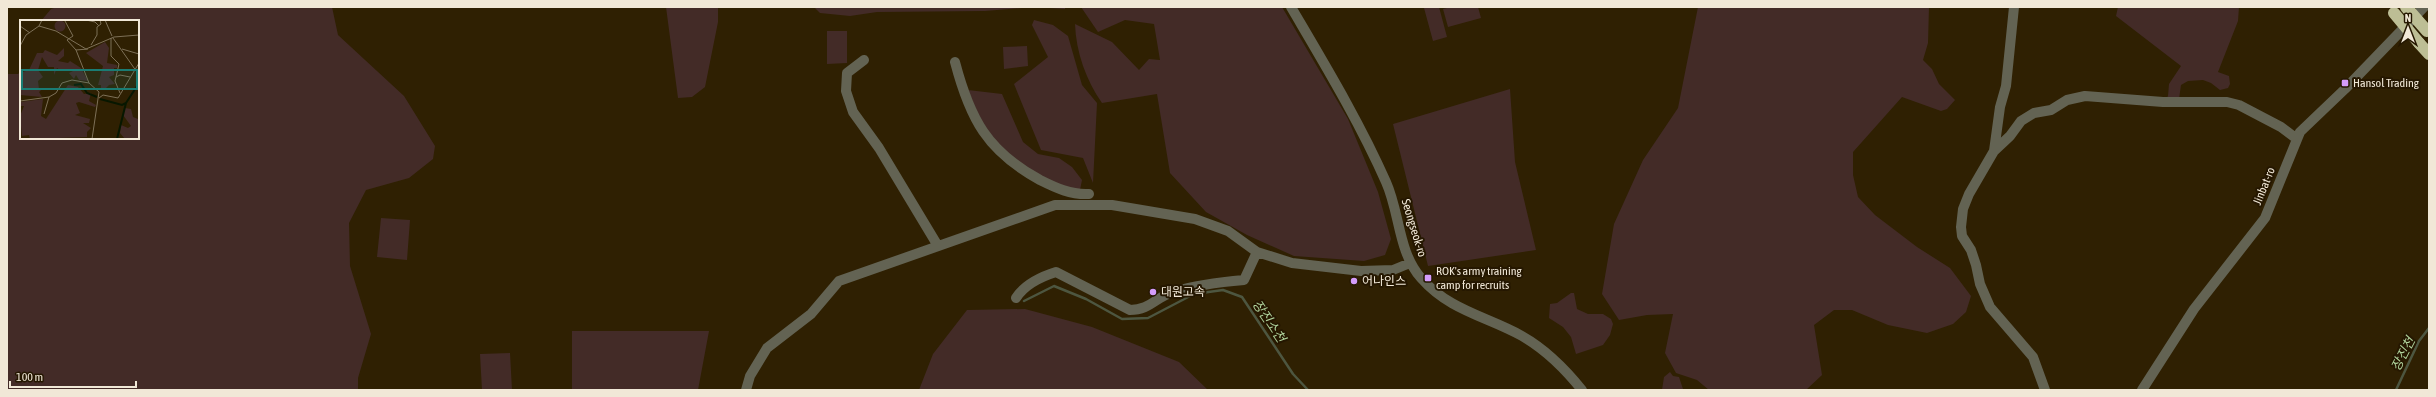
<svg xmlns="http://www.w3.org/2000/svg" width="2436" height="397" font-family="'Asap Condensed','Noto Sans KR',sans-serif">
<rect width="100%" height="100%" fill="#2f2002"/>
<path fill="#432b27" d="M57,7H332L338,35L404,96L435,146L433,159L409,178L366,190L349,223L350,266L371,334L358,378V390H7V74H18L21,71V138H138V21H41L51,9Z
M666,7H718V22L705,87L692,97L678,98Z
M814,7H1065V9L1035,7L985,11L877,12L850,16L820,13Z
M1081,7H1282L1348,119L1378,192L1391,239L1385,255L1364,261L1294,256L1247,235L1206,212L1170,173L1157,94L1102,103C1086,80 1076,52 1075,24L1112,42L1139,70L1149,59L1160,60L1154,24L1125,20L1098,32Z
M1439,7L1447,37L1433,41L1424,8Z
M1451,7H1478L1481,18L1448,27L1443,9Z
M1698,7H1929L1928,43L1923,60L1932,69L1939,84L1955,100L1947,109L1941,111L1902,97L1853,152V175L1858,197L1875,215L1917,247L1950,268L1971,296L1966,312L1953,324L1927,333L1888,325L1852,310H1834L1814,325L1822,375L1806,390H1709L1697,380L1676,373L1665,353L1673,314L1647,315L1619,320L1602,294L1614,224L1643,160L1678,108Z
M2118,7H2239L2238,21L2218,72L2229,76L2230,84L2228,88L2220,90L2211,83L2203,80L2188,81L2181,85L2179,99H2166L2168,96L2169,84L2181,66L2116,16Z
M1034,20L1053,25L1068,36L1082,85L1097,103L1093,183L1083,158L1041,150L1014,84L1048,57L1032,25Z
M827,31H847V63L827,64Z
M1027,46L1028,66L1004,69L1003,47Z
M1510,89L1515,162L1536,250L1428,266L1393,124Z
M968,90L1002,94L1023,142L1038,154L1059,158L1072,167L1082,180L1079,195L1033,175L1000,146L981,122Z
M381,218L410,220L407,260L377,257Z
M1571,293H1574L1577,309L1588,314H1603L1611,319L1613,324L1610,335L1603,345L1576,354L1571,337L1563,327L1549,318L1550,304L1557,303Z
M1025,309L1092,327L1179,362L1208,390H919L933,354L967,310Z
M572,331H709L698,390H572Z
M510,353L512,390H482L480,354Z
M1670,372L1673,376L1679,377L1683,389L1688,390H1662L1664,377Z"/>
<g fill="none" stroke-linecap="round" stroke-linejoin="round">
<path stroke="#4d5640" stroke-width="2.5" d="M1024,301L1054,286L1086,299L1122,319L1148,318L1194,294L1223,290L1242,297L1293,374L1308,390
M2396,390L2419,341L2429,328"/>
<path stroke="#636353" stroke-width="10" d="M1291,7C1325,65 1359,121 1386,182C1400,213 1398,252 1421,278C1450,311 1486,316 1522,336C1545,349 1566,370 1582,390
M864,60L847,73L846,91L853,112L879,148L938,246
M955,62C970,119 987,151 1040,180C1056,188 1071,195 1089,194
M1994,151L2000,107L2006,86L2014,7
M1016,298C1025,284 1040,277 1056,272L1130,310C1150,310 1156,297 1173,292C1196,285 1220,282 1244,280L1257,252
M746,390L750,376L767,348L811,314L839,281L1055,205H1112L1195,219L1228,231L1257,252L1292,263L1361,271L1393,270L1410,263
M2045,390L2033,357L1990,307L1980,284L1976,265L1971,250L1962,236L1961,227L1963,209L1969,194L1994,151L2010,136L2021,121L2034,113L2051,110L2067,100L2085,96L2163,102H2227L2239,105L2281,127L2297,139
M2142,390L2194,309L2265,218L2300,132L2345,89L2424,7"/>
<path stroke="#bdbe95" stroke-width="12" d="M2419,43L2429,54"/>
<path stroke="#bdbe95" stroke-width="12" d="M2406,7L2427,31
M2394,13L2419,43"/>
</g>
<g fill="#d49cfb" stroke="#251700" stroke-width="1.5">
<rect x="2341" y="79" width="8" height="8" rx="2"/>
<rect x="1424" y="274" width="8" height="8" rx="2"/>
<circle cx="1354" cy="281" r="4"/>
<circle cx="1153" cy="292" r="4"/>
</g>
<g text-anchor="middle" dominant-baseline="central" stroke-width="4" stroke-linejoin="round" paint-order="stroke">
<g font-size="12" fill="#f1e8d7" stroke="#251700" text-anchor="start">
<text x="2353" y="83">Hansol Trading</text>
<text x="1436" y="271">ROK's army training<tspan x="1436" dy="14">camp for recruits</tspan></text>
<text x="1362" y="281">어나인스</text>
<text x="1161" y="292">대원고속</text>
</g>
<g font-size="12" fill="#f1e8d7" stroke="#251700">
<text transform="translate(2264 186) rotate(-68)">Jinbat-ro</text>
<text transform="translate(1414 228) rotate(73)">Seongseok-ro</text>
</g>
<g font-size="13" font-style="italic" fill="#b1d59d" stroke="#251700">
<text transform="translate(1269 321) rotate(56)">장진소천</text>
<text transform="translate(2403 354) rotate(-63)">장진천</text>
</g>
</g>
<g transform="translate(20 20)">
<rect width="119" height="119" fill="#2f2002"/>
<path d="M34.5 6a5.5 5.5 0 1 1 11 0a5.5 5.5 0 1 1-11 0ZM85,22L89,28L87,43L97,45V48H94V55L89,57L95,64L89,65L84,70H81V65H75H78L83,46L66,33ZM44,28V36L38,41L48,43L50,41L61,48L68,61L59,60L56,55L54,59L49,53L53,51V50L41,51L37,48L34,55V47H28L22,37L18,50L23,57L18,61L19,69H22L19,72L22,77L0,75V53L9,50L17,33H23L25,30L37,35ZM48,65L58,67L64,74L71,73L69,81L76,85L75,87L59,82L56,83L60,93L55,95L70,99L69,103H63L71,108L67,112V117L10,119L9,115L2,116L0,96L4,86H0V82L23,79L21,96L26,99ZM105,88L111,89L113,97L118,99L119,119H105L100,113L101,105L108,108L111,106L103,95Z" fill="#432b27"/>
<path fill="none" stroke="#071700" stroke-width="2" d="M54,65L61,64L67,73L77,77M80,79L102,85L106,83M97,119L106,83L119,63"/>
<path fill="none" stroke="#7d7057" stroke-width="1" d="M66,0L75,2L79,6M85,0L92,16M45,1L53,16L47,20L56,30L69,63L79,72L72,119M0,6L10,13M19,6L36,11L66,29L94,17L119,15M91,18V36L99,44L96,57M93,18L119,55M71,25L77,15V7L81,4L80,0M0,26L6,15L19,6L22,0M102,29L119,34M56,30L68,29M100,73L95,61L96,57L100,55L110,57M79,78L83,75L98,78L119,43M0,81L29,77L36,73L42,63L52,60L69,63M24,94L29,77"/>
<path fill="#1a7c73" fill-opacity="0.15" stroke="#1a7c73" stroke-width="2" d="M2,50H117V69H2Z"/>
<rect width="119" height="119" fill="none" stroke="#f1e8d7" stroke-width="2"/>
</g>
<rect width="2436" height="397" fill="none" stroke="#f1e8d7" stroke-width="16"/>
<g transform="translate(2408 28)" stroke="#251700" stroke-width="3" paint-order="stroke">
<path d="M0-3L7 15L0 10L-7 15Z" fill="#f1e8d7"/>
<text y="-6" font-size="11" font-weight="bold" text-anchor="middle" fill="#f1e8d7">N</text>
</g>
<path d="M10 381v6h126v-6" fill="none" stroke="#f1e8d7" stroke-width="2"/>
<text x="16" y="381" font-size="12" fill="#f1e8d7" stroke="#251700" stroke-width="3" paint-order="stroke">100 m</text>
</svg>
